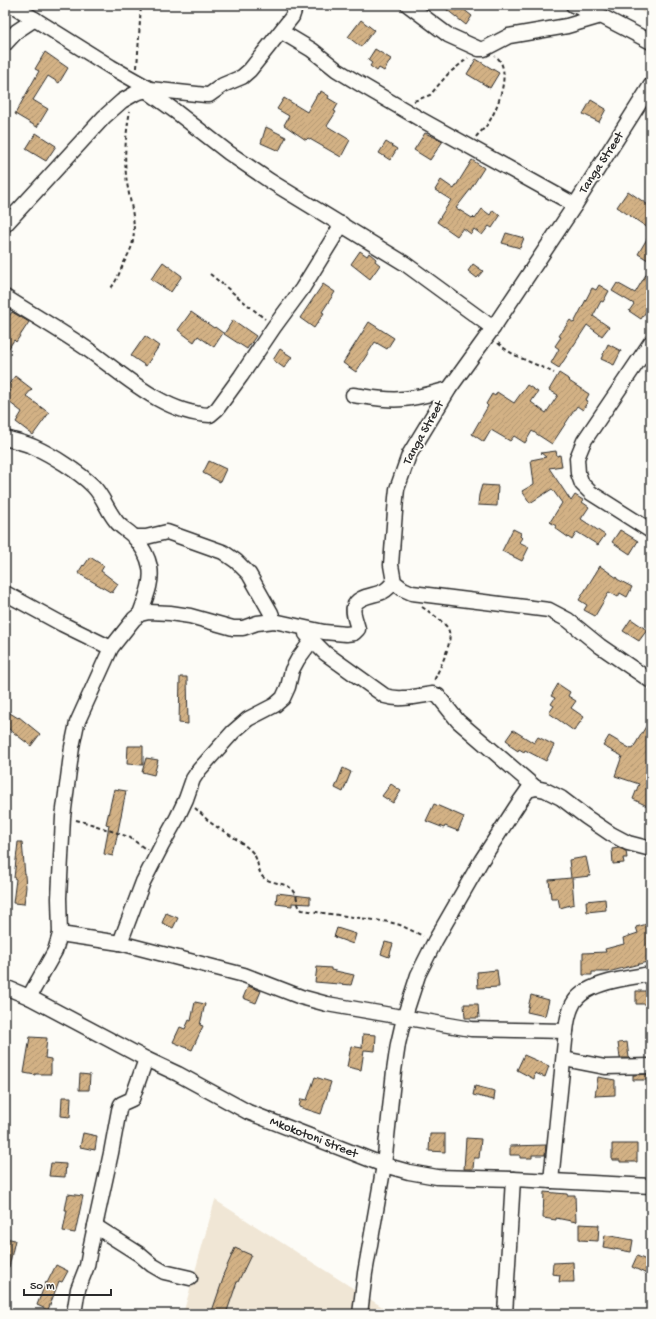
<svg xmlns="http://www.w3.org/2000/svg" width="656" height="1319" font-family="'Gochi Hand',sans-serif">
<defs>
<pattern id="building-hatch" width="6" height="6" patternUnits="userSpaceOnUse"><rect width="6" height="6" fill="#d2b185"/><path d="M-1 1l2-2M0 6l6-6M5 7l2-2" fill="none" stroke="#b49873"/></pattern>
</defs>
<rect width="100%" height="100%" fill="#fdfcf7"/>
<filter id="ink" filterUnits="userSpaceOnUse"><feTurbulence type="fractalNoise" baseFrequency=".025" numOctaves="2"/><feDisplacementMap in="SourceGraphic" scale="8" xChannelSelector="R" yChannelSelector="G"/><feConvolveMatrix kernelMatrix="1 2 1 2 8 2 1 2 1" color-interpolation-filters="sRGB"/></filter>
<g filter="url(#ink)">
<path fill="#f0e6d5" d="M628,5H651V16Z
M215,1200L387,1310L386,1314H183Z"/>
<path fill="url(#building-hatch)" stroke="#2b2b2b" d="M441,5H458L472,16L466,25Z
M361,20L374,30L361,47L348,37Z
M375,49L391,59L384,71L379,68L377,71L370,66L372,63L368,60Z
M45,52L68,68L59,83L48,76L33,100L48,109L37,127L15,114L39,71L35,69Z
M476,59L499,73L490,88L467,74Z
M321,91L329,96L328,98L338,104L334,111L336,112L327,126L350,140L341,157L308,138L306,140L284,125L289,116L277,109L284,98L307,112L318,93L320,94Z
M591,100L606,109L599,122L583,114Z
M266,127L286,137L279,151L261,143Z
M36,133L56,146L46,161L26,149Z
M425,133L443,141L430,160L414,150Z
M386,142L397,149L390,160L379,153Z
M472,160L484,168L470,190L456,208L472,218L473,217L475,219L482,209L490,215L493,210L500,216L492,228L489,226L482,235L474,229L471,234L463,228L457,236L437,222L451,200L435,190L441,180L454,189Z
M628,191L651,207V230L617,207Z
M651,232V254L648,260L638,254Z
M506,233L524,238L520,248L502,243Z
M360,251L367,256L369,253L376,259L375,261L380,265L370,279L351,264Z
M163,262L182,276L171,292L151,279Z
M473,264L483,271L477,278L468,271Z
M651,266V304L641,319L629,311L634,304L612,291L617,283L635,293Z
M323,284L335,292L322,312L324,313L314,328L300,318Z
M599,285L609,291L603,302L601,301L593,316L609,327L602,336L587,325L559,368L551,363L559,349L555,346L561,337L559,336L570,320L574,323L592,288L596,290Z
M12,312L29,322L16,342L14,340L5,354V322Z
M191,312L214,328L215,327L223,333L214,347L198,336L194,342L178,330Z
M233,320L256,336L247,349L224,334Z
M369,322L394,338L387,349L375,342L356,372L343,363Z
M145,336L159,346L146,366L131,356Z
M608,344L621,351L614,365L601,359Z
M280,349L292,357L284,368L273,360Z
M559,373L570,380L569,381L589,394L586,400L588,401L583,410L577,406L552,444L532,431L525,443L514,436L510,441L491,430L484,442L472,434L488,406L486,404L492,394L495,396L497,392L514,403L527,385L538,392L531,402L546,413L558,395L549,390Z
M15,376L32,389L26,396L49,413L33,435L16,422L22,412L5,399L10,391L6,388Z
M556,451L557,456L560,455L562,466L549,468L571,501L575,495L583,500L582,502L589,507L581,519L605,535L598,545L577,532L572,540L555,528L556,526L550,522L562,503L552,489L530,503L522,491L534,484L531,460L546,457L541,453Z
M209,461L226,469L220,482L203,473Z
M482,485L498,486L497,506L478,505L479,495Z
M513,529L521,533L520,536L522,538L519,542L529,547L522,561L502,551Z
M620,530L638,541L630,554L612,542Z
M90,557L104,566L101,571L118,584L112,593L78,573L83,565L84,566Z
M600,566L617,578V579L632,587L627,597L620,593L618,597L609,592L595,616L584,610L587,605L579,600Z
M631,619L647,630L639,641L623,631Z
M180,677H187L188,724L179,723Z
M558,684L570,692L568,696L576,701L571,708L584,717L574,731L549,713L554,706L551,704L555,698L551,696Z
M5,710L18,718L19,717L40,734L31,746L5,726Z
M651,718V798L647,806L633,799L639,784L615,776L622,756L603,746L609,736L631,749L633,748Z
M513,730L534,743L538,737L554,745L546,761L525,750L524,752L519,749L518,751L509,745L510,743L506,740Z
M128,746H143V765L127,764Z
M146,758L158,760L154,775L142,772Z
M343,768L351,772L343,792L335,788Z
M391,784L401,791L393,803L382,796Z
M114,789L126,791L113,856L104,854L109,825L106,824Z
M434,804L464,817L458,831L445,826L444,828L426,821Z
M18,842H22L26,887L24,904L13,903L16,879L14,878Z
M619,848L626,851L627,858H623L624,863L613,864L612,849Z
M586,857L590,876L572,878L574,904L560,908L558,898H551L549,880L571,878L569,860Z
M277,893L310,897V904L292,903V906L276,904Z
M605,899L606,910L587,912L586,901Z
M166,913L178,918L173,928L162,923Z
M651,923V961L608,972H592V975H583V953L606,952L605,949L624,944L623,938L638,933L636,927Z
M337,928L356,934L353,944L334,937Z
M385,942L393,944L389,957L381,954Z
M317,967L331,968V970L354,975L351,985L315,982Z
M497,970L499,987L478,988L477,972Z
M248,986L261,991L256,1003L243,998Z
M636,991H651V1004H636Z
M531,995L549,1000L545,1016L527,1012Z
M195,1002L205,1004L200,1025L203,1026L192,1050L173,1042L180,1027L185,1029L189,1020L191,1021Z
M464,1004H478L479,1018H465Z
M363,1034L376,1035L375,1051L364,1050L361,1070L347,1067L351,1046L362,1048Z
M30,1037L47,1038L45,1058L51,1059V1074H35V1075L24,1073Z
M627,1042L629,1058H620L618,1043Z
M524,1055L549,1066L545,1077L535,1073L534,1079L517,1070Z
M80,1074L90,1075L89,1090H79Z
M651,1074V1080H633V1075Z
M315,1077L331,1082L321,1114L299,1107L301,1099L307,1100Z
M598,1077L615,1080V1095L595,1096Z
M475,1086L495,1091L494,1100L473,1095Z
M62,1097H71L70,1117L61,1116Z
M83,1133L97,1136L95,1150L80,1147Z
M430,1134H445V1152L429,1151Z
M466,1138L481,1139L479,1158H474L473,1169H464Z
M612,1144H637V1162H620V1160H612Z
M546,1145L545,1155H532V1158H520V1155H510V1146Z
M51,1163L66,1164L65,1177L49,1176Z
M544,1192L567,1194V1195H575L576,1222L556,1218V1220L543,1218Z
M68,1194L83,1196L75,1233L63,1231L67,1210H65Z
M579,1224L599,1225L598,1241L579,1240Z
M605,1235L633,1240L631,1252L603,1247Z
M5,1238L15,1240L9,1267H5Z
M235,1248L251,1255L238,1282H237L226,1314H211L224,1276L223,1275Z
M637,1256L651,1262V1276L632,1267Z
M573,1262L574,1282H559L560,1275L552,1274L553,1263Z
M56,1265L68,1271L62,1282L59,1281L48,1310L37,1305L46,1282L47,1283Z"/>
<g fill="none" stroke-linecap="round" stroke-linejoin="round">
<g stroke="#2b2b2b" stroke-width="17">
<g id="minor">
<path d="M12,5L111,67L150,89"/>
<path d="M408,5L448,35L479,49H484L509,36L567,26L601,16"/>
<path d="M573,5L601,16L651,42"/>
<path d="M282,32L312,50L337,70L360,84L420,119L575,205"/>
<path d="M5,44L17,31L35,19"/>
<path d="M651,85L575,205L493,328L449,389L409,455L397,489L396,498L391,565L394,582L403,589L412,593L549,610L568,620L600,646L651,681"/>
<path d="M146,90L175,111L229,153L270,181L404,263L493,328"/>
<path d="M5,225L104,117L122,101L136,93L150,89L206,95H209L223,85L242,77L250,70L292,17L294,11L293,5"/>
<path d="M5,297C33,315 63,332 90,351C125,376 165,414 210,415L217,409L241,376L274,327L302,289L342,224"/>
<path d="M651,342L584,441L577,458L578,473L582,484L591,493L651,531"/>
<path d="M353,395C369,397 386,401 403,399C418,398 433,393 449,389"/>
<path d="M5,438C15,441 25,443 34,447C52,455 79,472 93,486C103,496 107,510 116,521C121,528 129,531 134,537C141,545 148,557 150,567C153,583 145,599 140,614"/>
<path d="M134,537H146L167,532L223,552L236,561L249,574L271,613L274,621"/>
<path d="M5,593L62,624L111,648"/>
<path d="M306,634L325,653L385,696C401,701 416,696 433,694L438,696L458,721L536,788"/>
<path d="M60,934L120,943L244,975L301,997L327,1004L471,1029L566,1031"/>
<path d="M120,943L143,882L162,845L177,818L186,799L193,779L199,770L233,732L248,719L275,705L283,698L288,687L292,670L298,659L312,640"/>
<path id="s1" d="M5,987L29,997L146,1059L178,1074L248,1112L384,1165L409,1172L437,1177L513,1179L651,1186"/>
<path d="M29,997L55,951L60,934L59,898L63,817L72,747L77,723L111,648L134,619L140,614L149,612L170,613L190,616L233,628H243L257,623L274,621L324,632L346,634L354,633L358,629C357,624 352,612 354,607C357,595 376,596 384,591C388,589 391,585 394,582"/>
<path d="M564,1059L605,1067L651,1066"/>
<path d="M551,1181L566,1031C567,1022 568,1013 573,1004C584,982 629,978 651,974"/>
<path d="M95,1226L139,1254L152,1265L164,1272L190,1278"/>
<path d="M74,1314L78,1289L87,1266L90,1249L111,1153L119,1110L121,1104L132,1099L133,1096L146,1059"/>
<path d="M360,1314L365,1273L384,1165L394,1071L398,1044L404,1018L418,975L435,941L481,861L518,804L528,790L536,788L545,790L561,798L586,817L611,834L628,843L651,849"/>
<path d="M505,1314L513,1179"/>
</g>
</g>
<path stroke="#2b2b2b" stroke-width="2" stroke-dasharray="4 3" stroke-linecap="butt" d="M137,68L141,5
M414,101L430,95L448,74L468,58
M476,137C479,133 484,129 487,125C497,111 514,68 495,56
M210,274L265,319
M111,288C117,280 118,276 122,267C125,259 130,253 132,245C138,222 128,197 126,175C124,154 126,131 130,111
M498,343C514,358 535,363 554,373
M422,607C431,613 440,619 447,627C456,640 439,668 434,681
M195,808C200,812 205,818 211,823C225,833 241,840 253,853C259,860 257,873 264,878C272,884 284,882 292,889C299,895 295,904 302,910L389,922L400,925L423,936
M76,820L91,824L129,837L147,850"/>
<use href="#minor" stroke="#fdfcf7" stroke-width="14"/>
</g>
</g>
<g text-anchor="middle" dominant-baseline="central" stroke-width="3.5" stroke-linejoin="round" paint-order="stroke">
<g font-size="13" fill="#2b2b2b" stroke="#fdfcf7">
<text transform="translate(602 163) rotate(-57)">Tanga Street</text>
<text transform="translate(424 433) rotate(-61)">Tanga Street</text>
<text stroke="none"><textPath href="#s1" startOffset="344">Mkokotoni Street</textPath></text>
</g>
</g>
<rect width="656" height="1319" fill="none" stroke="#fdfcf7" stroke-width="20"/>
<rect x="10" y="10" width="636" height="1299" fill="none" stroke="#2b2b2b" stroke-width="1.5" filter="url(#ink)"/>
<path d="M24 1289v6h87v-6" fill="none" stroke="#2b2b2b" stroke-width="2"/>
<text x="30" y="1289" font-size="12" fill="#2b2b2b" stroke="#fdfcf7" stroke-width="3" paint-order="stroke">50 m</text>
</svg>
